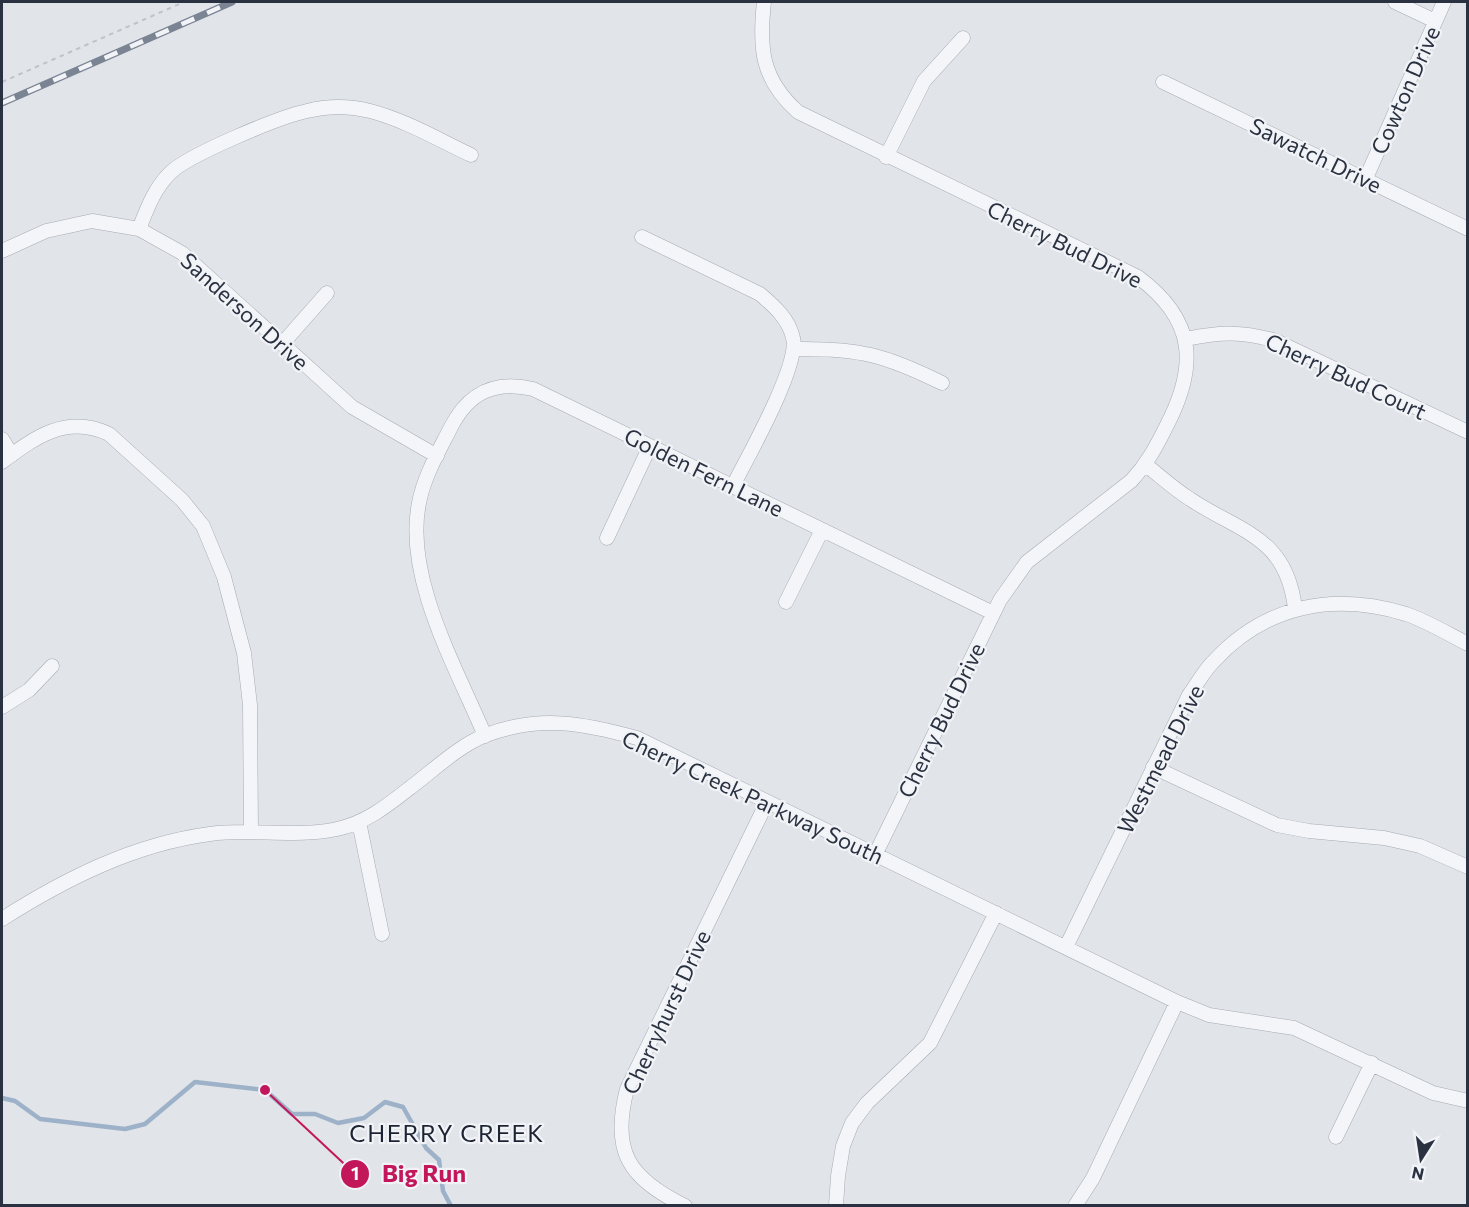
<svg xmlns="http://www.w3.org/2000/svg" width="1469" height="1207" font-family="Commissioner,sans-serif">
<rect width="100%" height="100%" fill="#e1e4e9"/>
<g fill="none" stroke-linecap="round" stroke-linejoin="round">
<path stroke="#9db2c8" stroke-width="4.5" d="M2,1098L15,1101L40,1119L125,1129L145,1124L195,1082L265,1090L292,1114H315L338,1123L364,1118L385,1102L403,1107L426,1148L439,1160L443,1191L451,1206"/>
<g stroke="#a6abb3" stroke-width="15">
<path id="minor" d="M764,2C759,48 761,79 798,112L1138,277C1196,320 1198,366 1166,427C1156,447 1147,464 1131,481L1027,562L1000,600L875,855
M1395,2L1435,21
M1163,82L1468,229
M886,157L924,81L963,38
M1366,178L1444,2
M139,229C147,209 154,189 170,173C188,155 279,117 307,111C327,106 350,106 370,111C405,120 439,140 471,155
M642,237L760,294C774,306 789,319 793,338C800,365 747,458 733,486
M2,251L46,231L92,221L139,229L182,253L352,407L437,456
M1186,339C1221,332 1242,331 1276,341L1468,432
M282,344L327,293
M795,349C859,348 885,355 942,383
M2,439L12,455
M2,462C35,437 67,414 109,434L182,500L203,526L224,577L244,653L250,705L251,830
M1146,465C1160,476 1174,489 1190,499C1241,533 1286,536 1295,608
M607,538L650,446
M786,602L822,530
M2,707L29,690L52,666
M485,736C456,667 404,577 419,503C424,476 439,451 451,427C469,392 495,380 533,389L993,613
M1153,767L1277,825L1309,831L1384,838L1420,846L1468,867
M359,822L382,934
M2,919C65,879 134,844 210,834C251,828 296,838 337,829C366,823 388,805 411,787C434,770 458,746 486,735C540,715 583,723 637,738L1177,1002L1209,1015L1294,1028L1433,1093L1468,1101
M1066,947L1189,695C1197,684 1204,671 1213,662C1265,605 1333,592 1406,614C1427,621 1448,634 1468,644
M1336,1137L1372,1063
M685,1206C628,1178 611,1151 627,1089L767,802
M836,1206L838,1176L843,1146L852,1123L867,1103L930,1043L996,913
M1075,1206L1093,1178L1177,1002"/>
</g>
<path stroke="#bfc2c8" stroke-width="2" stroke-dasharray="4.5 4.5" stroke-linecap="butt" d="M2,82L184,2"/>
<use href="#minor" stroke="#f4f5f8" stroke-width="14"/>
<g stroke="#7b8493" stroke-width="7">
<path id="rail" d="M2,103L232,2"/>
</g>
<use href="#rail" stroke="#f1f3f7" stroke-width="4.5" stroke-dasharray="14" stroke-linecap="butt"/>
</g>
<g text-anchor="middle" dominant-baseline="central" stroke-width="4.5" stroke-linejoin="round" paint-order="stroke">
<g font-size="22" fill="#2a3241" stroke="#f1f3f7">
<text transform="translate(1405 90) rotate(-66)">Cowton Drive</text>
<text transform="translate(1316 155) rotate(26)">Sawatch Drive</text>
<text transform="translate(1065 244) rotate(26)">Cherry Bud Drive</text>
<text transform="translate(245 311) rotate(42)">Sanderson Drive</text>
<text transform="translate(1346 376) rotate(25)">Cherry Bud Court</text>
<text transform="translate(704 472) rotate(26)">Golden Fern Lane</text>
<text transform="translate(941 720) rotate(-64)">Cherry Bud Drive</text>
<text transform="translate(1160 759) rotate(-63)">Westmead Drive</text>
<text transform="translate(753 797) rotate(25)">Cherry Creek Parkway South</text>
<text transform="translate(666 1012) rotate(-65)">Cherryhurst Drive</text>
</g>
<g font-size="24" letter-spacing="1.5" fill="#1c2332" stroke="#f1f3f7">
<text x="447" y="1132">CHERRY CREEK</text>
</g>
</g>
<path fill="none" stroke="#c2185b" stroke-width="2" d="M265 1090L355 1174"/>
<g fill="#c2185b" stroke="#f1f3f7" stroke-width="2">
<circle cx="265" cy="1090" r="6"/>
<circle cx="355" cy="1174" r="15"/>
</g>
<g font-size="18" text-anchor="middle" font-weight="bold" fill="#fff">
<text x="355" y="1180">1</text>
</g>
<g font-size="24" text-anchor="middle" font-weight="bold" fill="#c2185b" stroke="#f1f3f7" stroke-width="4.5" stroke-linejoin="round" paint-order="stroke">
<text x="424" y="1182">Big Run</text>
</g>
<rect width="1469" height="1207" fill="none" stroke="#2a3241" stroke-width="6"/>
<g transform="translate(1421 1159) rotate(192)" stroke="#f1f3f7" stroke-width="4.5" paint-order="stroke">
<path d="M0-4.5L10 22L0 15L-10 22Z" fill="#2a3241"/>
<text y="-9" font-size="16" font-weight="bold" text-anchor="middle" fill="#2a3241">N</text>
</g>
</svg>
